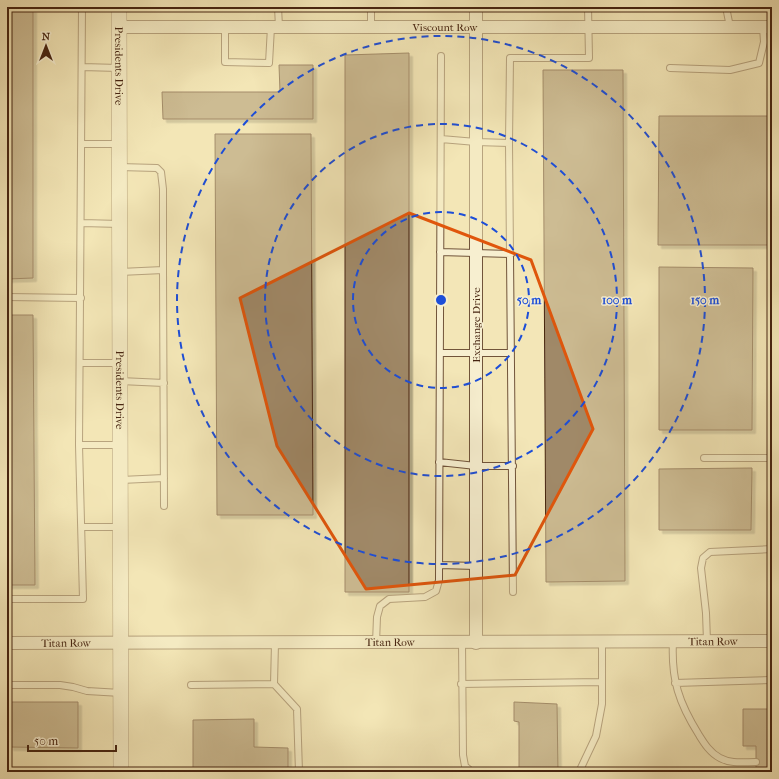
<svg xmlns="http://www.w3.org/2000/svg" width="779" height="779" font-family="'IM FELL French Canon',serif">
<defs>
<filter id="shadow"><feDropShadow dx="3.5" dy="3.5" stdDeviation="0" flood-color="#0004"/></filter>
</defs>
<rect width="100%" height="100%" fill="#f3e6b7"/>
<filter id="stains"><feTurbulence type="fractalNoise" baseFrequency=".005" numOctaves="4"/><feColorMatrix values="0 0 0 0 .2 0 0 0 0 .09 0 0 0 0 .02 0 0 0 .5 -.17"/></filter>
<radialGradient id="worn" r=".72"><stop offset=".6" stop-color="#630" stop-opacity="0"/><stop offset="1" stop-color="#630" stop-opacity=".3"/></radialGradient>
<path fill="#a08967" stroke="#462410" filter="url(#shadow)" d="M7,9H33V278L7,279Z
M409,53V592H345V55Z
M279,65H313V119H163L162,92H280Z
M543,70H623L625,581L546,582Z
M659,116H772V245H658Z
M215,134H311L313,515H217Z
M659,267L753,268L752,430H659Z
M7,315H33L35,585H7Z
M752,468L751,530H659V469Z
M9,702H78V748L10,747Z
M514,702L557,704L558,772H519V722L514,721Z
M743,709H772V772H756V746H743Z
M254,719V747L288,748V772H193V720Z"/>
<g fill="none" stroke-linecap="round" stroke-linejoin="round">
<g stroke="#71543a" stroke-width="8">
<path id="service" d="M278,7L279,27
M726,7L730,27
M225,27V62L269,63L271,27
M371,27V7
M82,67L119,68
M670,68L730,70L759,63L764,42L763,27
M441,139L476,142L509,143
M82,144H119
M119,167L157,168L161,172L163,189V270L120,272
M82,223L120,224
M440,252L511,254
M163,270L164,506
M7,297L81,298
M440,353H511
M80,363H119
M120,381L164,383
M79,445H120
M704,458H772
M439,462L476,466H513
M121,480L164,478
M82,527H120
M439,565L476,566
M513,592L509,143L510,58H589L588,7
M7,599H83L79,445L82,7
M673,641C671,680 679,703 699,735C704,743 710,753 720,758C731,764 743,762 756,762
M707,641L706,613L701,568L703,558L710,552L772,549
M275,643L274,684L297,709L299,772
M376,643L377,617L380,606L389,599L425,597L436,591L439,580L441,56
M462,643L463,755L465,766L472,772
M675,683L772,680
M461,684L602,682
M7,685H60L73,687L87,691L121,693
M191,685L274,684
M579,772L596,736L602,704V642"/>
</g>
<g stroke="#71543a" stroke-width="14">
<g id="minor">
<path d="M476,7V643"/>
<path id="s1" d="M119,27H772"/>
<path id="s2" d="M7,643L772,641"/>
</g>
</g>
<g stroke="#71543a" stroke-width="16">
<g id="tertiary">
<path id="s3" d="M119,7L121,772"/>
</g>
</g>
<use href="#service" stroke="#f7efd0" stroke-width="6"/>
<use href="#minor" stroke="#f7efd0" stroke-width="12"/>
<use href="#tertiary" stroke="#f7efd0" stroke-width="15"/>
</g>
<path d="M0 0H779V779H0ZM409,213L531,260L593,429L515,575L366,589L277,446L240,298Z" fill="#f3e6b7" fill-opacity=".55" fill-rule="evenodd"/>
<path fill="none" stroke="#e0560c" stroke-width="3" stroke-linejoin="round" d="M409,213L531,260L593,429L515,575L366,589L277,446L240,298Z"/>
<g fill="none" stroke="#1d4ed8" stroke-width="2" stroke-dasharray="7 5">
<circle cx="441" cy="300" r="88"/>
<circle cx="441" cy="300" r="176"/>
<circle cx="441" cy="300" r="264"/>
</g>
<g text-anchor="middle" dominant-baseline="central" stroke-width="3" stroke-linejoin="round" paint-order="stroke">
<g font-size="11" fill="#462410" stroke="#f7efd0">
<text stroke="none"><textPath href="#s1" startOffset="326">Viscount Row</textPath></text>
<text stroke="none"><textPath href="#s3" startOffset="59">Presidents Drive</textPath></text>
<text transform="translate(476 325) rotate(-90)">Exchange Drive</text>
<text stroke="none"><textPath href="#s3" startOffset="383">Presidents Drive</textPath></text>
<text stroke="none"><textPath href="#s2" startOffset="706">Titan Row</textPath></text>
<text stroke="none"><textPath href="#s2" startOffset="59">Titan Row</textPath></text>
<text stroke="none"><textPath href="#s2" startOffset="383">Titan Row</textPath></text>
</g>
</g>
<circle cx="441" cy="300" r="6" fill="#1d4ed8" stroke="#f7efd0" stroke-width="2"/>
<g font-size="12" text-anchor="middle" font-weight="bold" fill="#1d4ed8" stroke="#f7efd0" stroke-width="3" stroke-linejoin="round" paint-order="stroke">
<text x="529" y="304">50 m</text>
<text x="617" y="304">100 m</text>
<text x="705" y="304">150 m</text>
</g>
<rect width="779" height="779" fill="none" stroke="#f3e6b7" stroke-width="24"/>
<rect x="8" y="8" width="763" height="763" fill="none" stroke="#462410" stroke-width="2"/>
<rect x="12" y="12" width="755" height="755" fill="none" stroke="#462410"/>
<g transform="translate(46 46)" stroke="#f7efd0" stroke-width="3" paint-order="stroke">
<path d="M0-3L7 15L0 10L-7 15Z" fill="#462410"/>
<text y="-6" font-size="11" font-weight="bold" text-anchor="middle" fill="#462410">N</text>
</g>
<path d="M28 745v6h88v-6" fill="none" stroke="#462410" stroke-width="2"/>
<text x="34" y="745" font-size="12" fill="#462410" stroke="#f7efd0" stroke-width="3" paint-order="stroke">50 m</text>
<rect width="100%" height="100%" filter="url(#stains)"/>
<rect width="100%" height="100%" fill="url(#worn)"/>
</svg>
